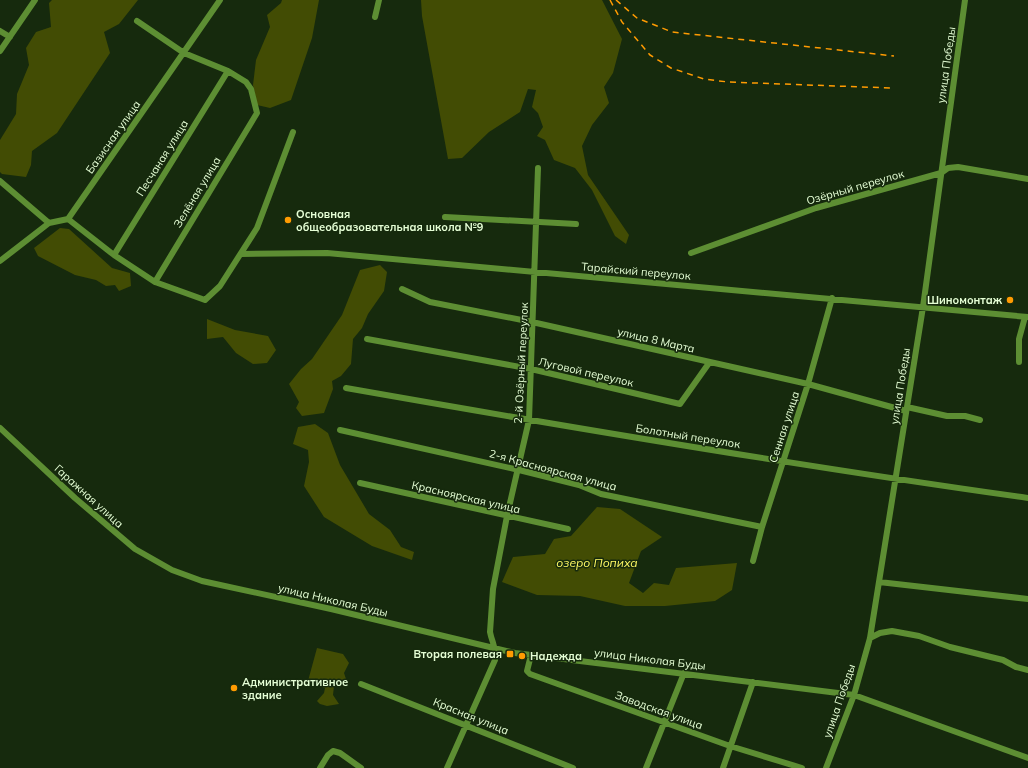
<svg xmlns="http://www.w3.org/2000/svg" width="1028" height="768" font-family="Mulish,sans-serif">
<rect width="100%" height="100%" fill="#162a0d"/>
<path fill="#424c04" d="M52,0H138L119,24L104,32L110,53L57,133L32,151L31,165L26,177L2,174L0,172V140L16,114L17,94L29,65L26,48L36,32L51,27L49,3Z
M282,0H319L312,38L291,100L270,108L257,105L253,85L256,60L270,27L267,15L281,3Z
M421,0H602L622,39L613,73L604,87L609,103L592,125L582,146L588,175L629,235L626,244L615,236L592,190L575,168L554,160L545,140L537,136L543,127L538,113L532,107L536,90L528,89L520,112L489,132L462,158L448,159L422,16Z
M60,228L69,229L112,268L130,273L131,286L119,291L115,285L106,286L96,280L75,275L38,256L34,248Z
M380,265L387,272L384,291L368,314L362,328L353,339L351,364L341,376L332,381L333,389L324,413L302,416L296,408L299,402L289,384L301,369L312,359L342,315L360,270Z
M207,319L235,330L268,336L276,350L267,363L253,364L236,353L223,337L207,339Z
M315,424L328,433L340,465L369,514L390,530L401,547L414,552L412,560L372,546L324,517L304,486L309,462L308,450L293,444L298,427Z
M597,507L620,509L662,537L641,551L629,583L643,593L654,583L669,585L676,568L737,563L732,590L715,601L665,606H625L580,596L537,595L502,582L513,557L545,554L554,539L571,536Z
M317,648L343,654L349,663L344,673L346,679L334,686L333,695L339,704L327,706L320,704L317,701L324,693L325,688L319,686L316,683L308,681Z"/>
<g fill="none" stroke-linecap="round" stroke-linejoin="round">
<path stroke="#5d8e33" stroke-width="6" d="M375,17L379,0
M137,21L184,53L228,71L246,82L251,89L257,113L155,282
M0,31L10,37
M0,51L35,0
M0,181L49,223
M445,217L576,224
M68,219L114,255L155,282L205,300L220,286L257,228L293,132
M691,253L816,208L941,173L948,168L958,167L1028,179
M241,254L327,253L1028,317
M114,255L228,71
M0,261L49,223L68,219L220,0
M402,289L430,302L532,322L808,384L906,411
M367,339L531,369L680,404L709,363
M1019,362V339L1025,317
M346,388C573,428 800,466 1028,498
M907,407L947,416H965L980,420
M0,428L75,498L135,549L172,570L202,581L331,609L515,653L854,695L1028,758
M340,430L519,470L579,485L601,494L762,527
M360,483L568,529
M753,561L762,527L808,384L832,298
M879,582L1028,599
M870,638L880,633L892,631L919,636L950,647L1003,660L1016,667L1028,670
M531,655L527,671L530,674L730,746L802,768
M361,684L573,768
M320,768L328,755L333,751L340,753L361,768
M447,768L495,660C497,648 492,643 490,632L493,589L507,516L529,420L538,168
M646,768L684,673
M723,768L753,682
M826,768L854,695L870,638L923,307L965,0"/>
<path stroke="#ff9b02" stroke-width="1.5" stroke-dasharray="6 5" stroke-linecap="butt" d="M610,0L622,22L650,55L671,68L704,79L728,82L890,88
M616,0L637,18L672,32L894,56"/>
</g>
<g fill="#ff9b02" stroke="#162a0d" stroke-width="1.5">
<circle cx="288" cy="220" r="4"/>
<circle cx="1010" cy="300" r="4"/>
<rect x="506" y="650" width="8" height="8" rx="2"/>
<circle cx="522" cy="656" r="4"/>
<circle cx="234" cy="688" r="4"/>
</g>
<g text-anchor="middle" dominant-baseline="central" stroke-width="3" stroke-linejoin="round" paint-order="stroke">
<g font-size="11" fill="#e6ffd6" stroke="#162a0d">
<text transform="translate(946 65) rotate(-82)">улица Победы</text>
<text transform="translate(113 137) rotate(-55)">Базисная улица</text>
<text transform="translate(162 158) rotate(-58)">Песчаная улица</text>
<text transform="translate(855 187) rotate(-16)">Озёрный переулок</text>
<text transform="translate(197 192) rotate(-59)">Зелёная улица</text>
<text transform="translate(636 271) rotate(5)">Тарайский переулок</text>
<text transform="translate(656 340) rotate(13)">улица 8 Марта</text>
<text transform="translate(521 363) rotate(-87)">2-й Озёрный переулок</text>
<text transform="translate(586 372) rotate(13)">Луговой переулок</text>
<text transform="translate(900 386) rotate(-81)">улица Победы</text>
<text transform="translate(784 427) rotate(-72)">Сенная улица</text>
<text transform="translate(688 436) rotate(9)">Болотный переулок</text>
<text transform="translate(553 470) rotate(15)">2-я Красноярская улица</text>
<text transform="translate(89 496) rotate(42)">Гаражная улица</text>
<text transform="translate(466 497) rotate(13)">Красноярская улица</text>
<text transform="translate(333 600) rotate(13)">улица Николая Буды</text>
<text transform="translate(650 659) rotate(7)">улица Николая Буды</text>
<text transform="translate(839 701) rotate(-71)">улица Победы</text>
<text transform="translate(659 710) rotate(20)">Заводская улица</text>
<text transform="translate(471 716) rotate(22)">Красная улица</text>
</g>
<g font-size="11" font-weight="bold" fill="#e6ffd6" stroke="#162a0d" text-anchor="start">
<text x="296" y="214">Основная<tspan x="296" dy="13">общеобразовательная школа №9</tspan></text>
<text x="1002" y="300" text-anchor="end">Шиномонтаж</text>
<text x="502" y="654" text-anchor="end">Вторая полевая</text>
<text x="530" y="656">Надежда</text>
<text x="242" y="682">Административное<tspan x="242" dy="13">здание</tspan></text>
</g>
<g font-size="12" font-style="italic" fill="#fffa64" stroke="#162a0d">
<text x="597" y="562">озеро Попиха</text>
</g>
</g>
</svg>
